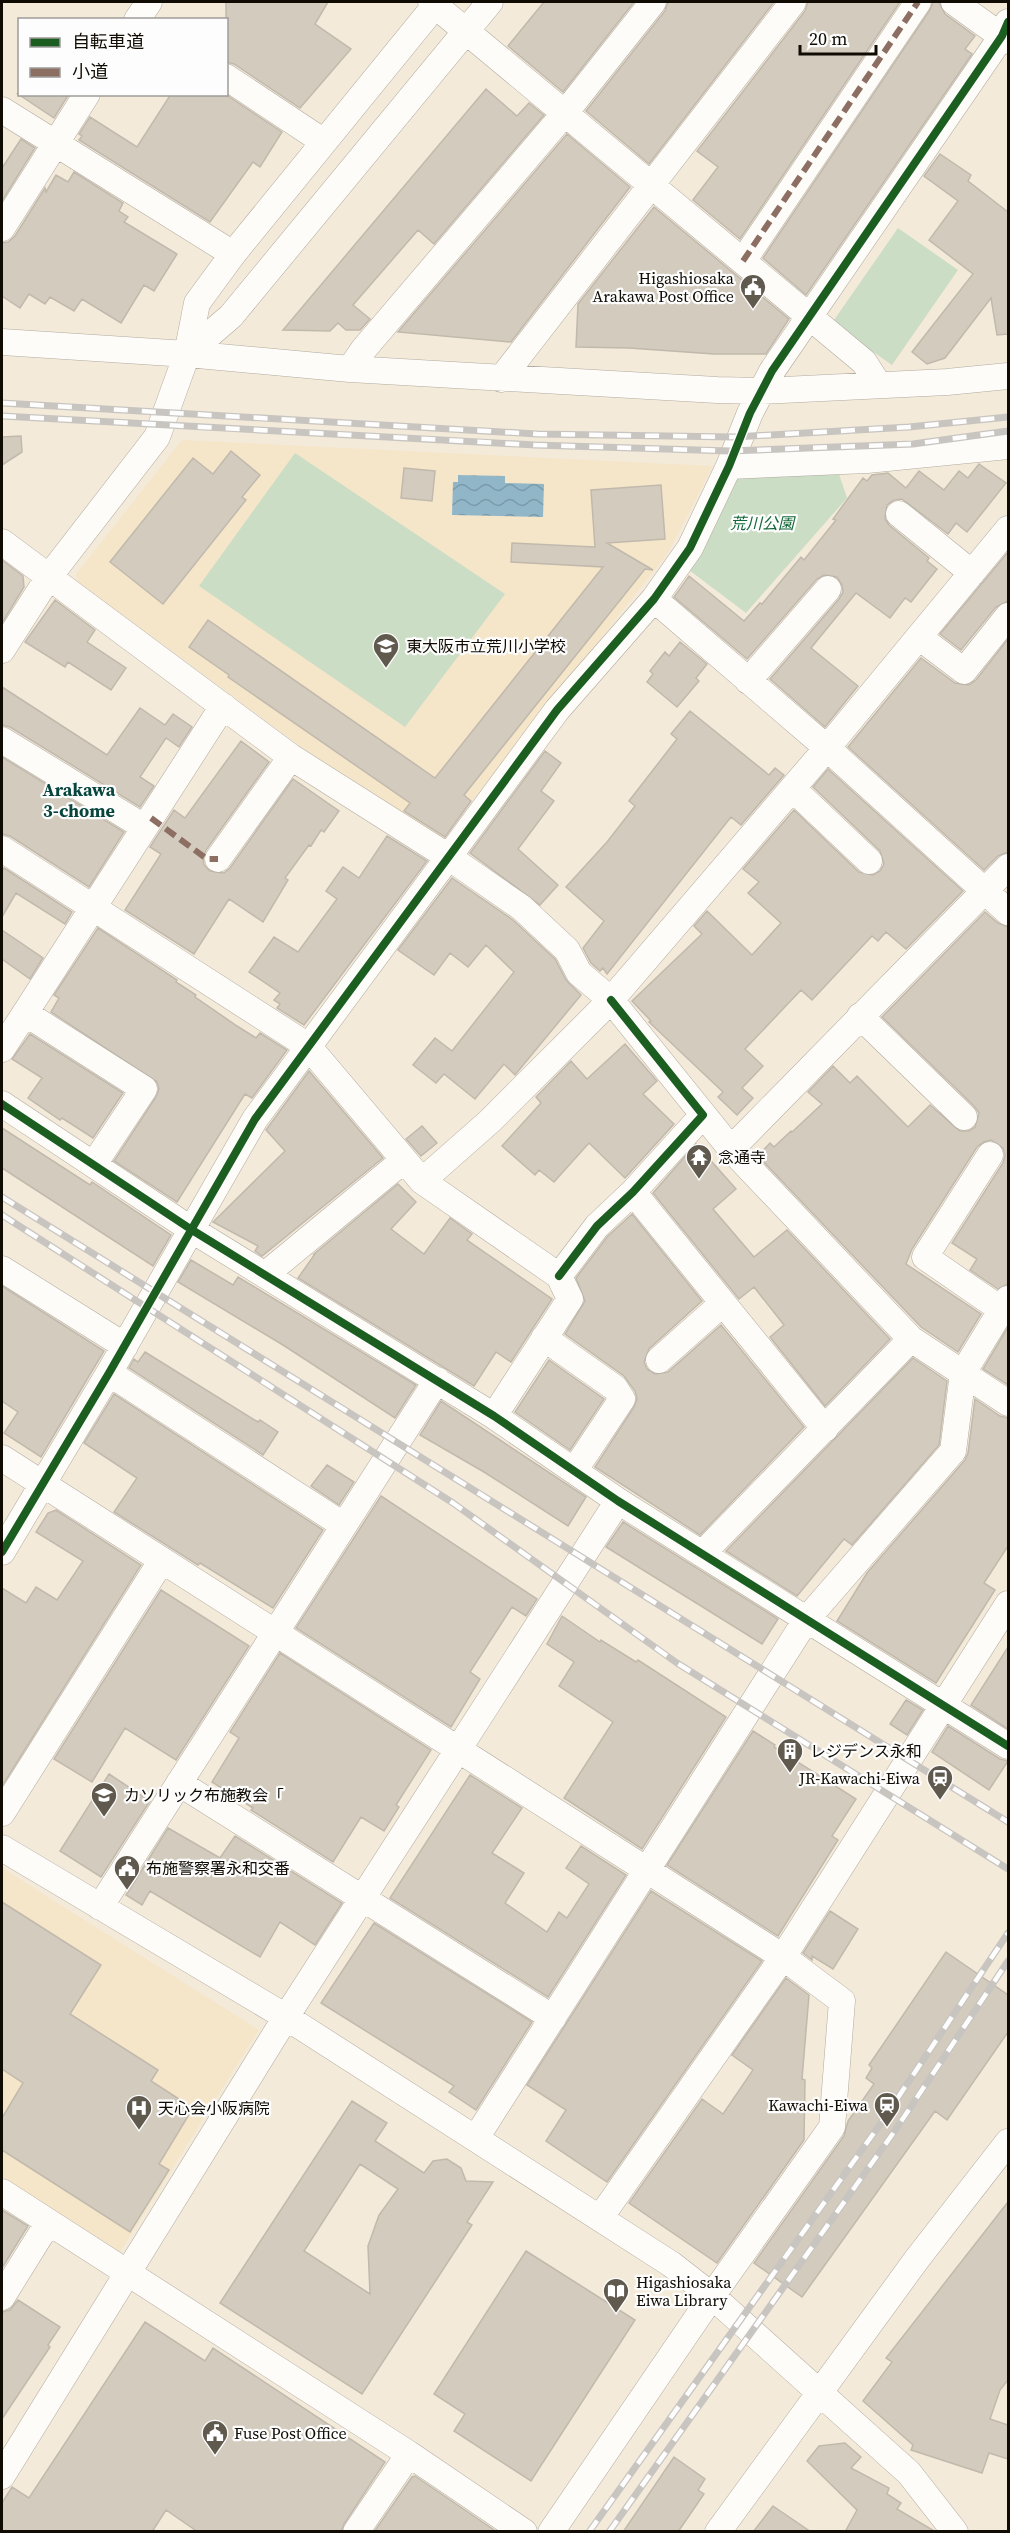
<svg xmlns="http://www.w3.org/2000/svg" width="1010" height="2533" font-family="'Source Serif 4','Noto Sans JP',serif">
<defs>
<pattern id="water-waves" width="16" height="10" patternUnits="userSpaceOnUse" patternTransform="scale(1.5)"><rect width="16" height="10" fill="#90b6c8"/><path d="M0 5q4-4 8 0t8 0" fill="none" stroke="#7b9baa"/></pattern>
</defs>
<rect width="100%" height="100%" fill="#f4eada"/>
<path fill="#f5e6ca" d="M182,440L713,466L668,553L442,839L315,757L77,581L76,574Z
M2,1868L259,2030L120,2252L2,2177Z"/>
<path fill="#cbddc5" d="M898,228L958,270L892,365L832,323Z
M295,453L505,594L405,727L199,586Z
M838,471L847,498L746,613L685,567L734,474Z"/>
<path fill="url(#water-waves)" d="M458,475L505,476V483L544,484L543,517L452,515L453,482H458Z"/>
<path fill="#d2cbbe" stroke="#c1b9ac" stroke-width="1.5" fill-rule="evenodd" d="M226,2H328L315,24L351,49L300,108L234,64L226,62Z
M544,2H634L563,92L508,46Z
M668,2H774L649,164L586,111L665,11Z
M808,2H900L740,239L693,200L718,167L697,151L805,11Z
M933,2H939L945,14L975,36L965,49L972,54L806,295L763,258L930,10Z
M486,89L517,116L529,103L544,115L434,244L418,230L353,305L370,319L360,330H346L338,323L330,331L283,330Z
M18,94H69L54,118Z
M171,94H225L282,132L260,167L253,162L210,222L79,140L82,136L79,134L90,117L137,147Z
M567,134L630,187L511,342L398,332Z
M21,139L35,148L2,201V168Z
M940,154L971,175L968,181L1008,212V334L997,335L991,298L945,358L927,364L912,352L973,274L929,240L958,201L924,176Z
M74,172L123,203L119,211L128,217L124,222L177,254L154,291L144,285L121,323L82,299L74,311L50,297L45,304L29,294L20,308L2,296V243L8,242L15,236L45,188L46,192L56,175L68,182Z
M654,207L789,319L766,354H714L629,348L576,347L578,304Z
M21,436L22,452L2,465V437Z
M231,451L260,475L242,497L246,500L163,604L110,562L193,458L213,474Z
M979,464L1006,483L967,532L956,523L948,534L902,499L894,500L887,505L885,519L889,525L929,558L927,561L937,569L911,602L905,598L890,618L856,593L811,648L858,686L825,727L770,679L839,599L843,592L842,585L837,577L824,575L817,579L747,659L674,597L689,576L744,621L760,603L762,604L801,557L804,560L836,520L833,519L863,478L867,481L872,475L888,473L906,488L919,471L944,490L959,471L968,478Z
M404,468L435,471L432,501L401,498Z
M661,485L665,539L607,543L653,570L645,569L464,795L471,801L445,837L404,811L410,803L228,677L229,675L189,647L208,620L435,778L603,567L511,562L512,543L595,547L591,490Z
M1008,552V601L996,607L961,650L940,634Z
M2,560L23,576L24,587L2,623Z
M55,600L95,630L87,642L126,668L111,690L68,662L65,667L25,642Z
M1008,639V852L998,856L984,870L848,747L921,658L955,683L969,685L976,680Z
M680,642L707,664L696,678L699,681L677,707L647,682L653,674L650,671L665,652L669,656Z
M2,687L107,755L140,708L165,725L173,714L192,727L179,747L166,738L140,777L154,786L140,807L10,727L2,725Z
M690,711L769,775L775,768L784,775L741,825L731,817L607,974L603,968L600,971L591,963L583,948L604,921L566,887L607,842L635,806L629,801L677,739L671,734Z
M241,741L269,762L206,850L203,857L204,865L210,871L224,873L230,868L293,779L339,811L324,832L321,830L311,846L309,845L285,878L288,880L263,922L229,899L194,954L125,910L161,854L150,847L174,810L185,818Z
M545,751L561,763L541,791L554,801L518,849L558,885L540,905L470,853Z
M2,757L124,832L89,887L10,836L2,834Z
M828,769L963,891L906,949L886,932L878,941L872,936L812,1000L801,990L745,1049L763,1066L742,1088L753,1098L737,1115L718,1097L723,1092L649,1022L651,1021L632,1001L702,934L694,926L707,911L752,955L781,923L748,893L759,882L743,869L794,810L859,872L873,875L880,871L884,864L880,851L813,787Z
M387,836L427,861L304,1025L277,1008L280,1004L274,1000L280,993L249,972L274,937L298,952L337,899L326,891L343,867L359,878Z
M4,868L72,912L65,924L16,893L2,917V871Z
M452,878L513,920L555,959L566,980L581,995L515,1075L504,1064L475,1099L444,1074L436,1083L413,1065L435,1038L452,1051L514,972L486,945L468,967L450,953L434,975L398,950Z
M985,912L998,923L1008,927V1284L998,1289L970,1270L977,1259L952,1243L1003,1163L1005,1155L1003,1148L991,1140L984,1142L977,1147L912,1249L906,1264L981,1314L958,1352L921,1327L758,1156L770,1143L774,1147L791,1131L792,1132L822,1104L808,1092L833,1066L850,1083L857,1076L908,1127L930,1105L960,1131H969L975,1127L979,1113L974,1106L882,1017Z
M98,928L177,980L176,982L196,995L195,997L237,1026L256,1038L260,1033L287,1050L252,1098L245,1094L177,1202L114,1161L156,1097L159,1089L157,1082L51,1012L59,998L54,995Z
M2,930L43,958L30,979L2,959Z
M30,1034L123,1093L93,1138L62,1118L60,1120L28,1098L42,1078L12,1059Z
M625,1044L657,1081L643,1094L674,1124L625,1178L589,1143L554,1182L539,1170L535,1175L502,1146L541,1103L536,1097L571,1061L587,1079Z
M309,1071L383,1158L262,1256L255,1251L258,1246L213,1222L285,1151L266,1130Z
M422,1126L437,1143L421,1156L406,1139Z
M2,1128L90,1185L92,1182L171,1235L153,1266L2,1168Z
M696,1144L736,1189L713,1209L754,1257L787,1230L890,1339L825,1406L770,1337L784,1325L754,1287L739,1299L653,1193Z
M398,1184L416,1202L391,1229L424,1254L450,1218L472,1234L467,1240L552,1299L511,1362L496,1352L474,1386L298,1278L315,1254H314Z
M632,1214L702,1301L649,1349L644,1362L647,1369L655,1374L668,1372L721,1325L804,1427L700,1535L595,1467L634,1407L637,1399L635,1391L624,1376L565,1334L585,1301L576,1278L608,1236Z
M191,1260L233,1285L238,1277L416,1385L395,1418L283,1345L178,1282Z
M2,1286L104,1351L41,1457L4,1433L18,1412L2,1401Z
M1008,1327V1385L983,1369Z
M145,1352L258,1422L260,1420L278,1432L263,1455L129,1368L134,1359L138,1362Z
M913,1358L947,1381L939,1445L852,1545L844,1539L797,1596L726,1551Z
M549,1360L604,1399L570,1450L515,1412Z
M114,1394L323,1530L273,1608L200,1563L198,1565L114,1512L137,1478L84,1443Z
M975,1399L1000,1416L1008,1418V1546L984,1583L995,1590L936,1683L837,1621L867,1573L965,1460L968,1453Z
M441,1401L586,1497L568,1526L484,1472L420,1435Z
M327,1465L354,1482L339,1505L311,1486Z
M381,1496L537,1599L526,1616L512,1607L470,1672L480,1679L451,1727L296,1628Z
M56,1510L141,1565L2,1786V1588L26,1603L36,1587L57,1600L83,1561L36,1532L48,1513Z
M623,1522L778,1619L762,1644L606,1547Z
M161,1590L249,1646L176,1760L125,1728L92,1782L54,1759Z
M562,1616L600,1642L601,1640L636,1662L638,1660L726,1717L642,1849L564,1798L613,1722L559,1686L574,1662L547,1644Z
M1008,1647V1729L971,1705Z
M280,1653L431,1750L396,1805L399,1807L384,1831L361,1817L333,1862L251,1810L253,1808L212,1782L239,1738L230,1732Z
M906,1700L923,1710L907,1735L890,1724Z
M948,1726L1000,1759L1008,1761L989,1790L932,1752Z
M753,1731L775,1745L774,1747L856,1799L832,1836L838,1840L778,1936L667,1865Z
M109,1774L150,1801L101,1877L60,1851Z
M470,1775L522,1808L492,1853L524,1873L505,1903L547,1932L559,1912L567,1918L589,1884L566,1868L581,1846L626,1875L548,1997L390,1898Z
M168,1828L220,1858L235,1836L342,1903L315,1945L280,1922L260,1957L150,1891L142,1905L126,1895Z
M651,1891L762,1961L607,2182L546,2141L566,2110L527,2085Z
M2,1902L101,1965L70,2014L158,2070L151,2081L193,2108L159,2164L169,2170L130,2232L2,2150V2118L23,2083L2,2069Z
M830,1911L858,1929L833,1969L812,1956V1960L803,1953Z
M374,1923L532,2022L476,2110L449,2092L454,2086L321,2003Z
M946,1952L1008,1995V2032L947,2120L935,2111L802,2297L754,2263L844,2136L848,2121L874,2084L866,2078L872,2068L869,2065Z
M786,1978L809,1995L802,2079L805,2080L804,2140L717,2263L629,2203L702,2099L723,2114L753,2070L732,2055Z
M352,2101L387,2123L375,2141L424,2173L433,2161L447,2159L461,2168L466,2181L493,2182L467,2222L472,2225L362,2394L220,2303ZM360,2164L398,2189L379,2215L368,2246L370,2294L304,2251Z
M1008,2202V2380L1000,2390L990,2419L1008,2425V2459L989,2453L982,2473L911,2450L913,2445L863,2401L892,2362L886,2358Z
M2,2210L28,2226L2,2268Z
M526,2251L635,2320L531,2481L454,2431L465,2414L434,2394Z
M18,2300L60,2327L48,2345L50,2347L2,2419V2312L10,2310Z
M145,2322L205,2361L213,2348L385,2462L344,2524L341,2532H198L166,2510L152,2532H2V2503L12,2487L29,2498Z
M845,2443L861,2457L851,2468L889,2488L887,2494L901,2503L897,2509L936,2532H845L857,2510L807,2461L819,2446Z
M674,2457L705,2479L698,2490L704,2494L678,2532H623Z
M415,2476L497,2532H374L412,2477Z
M773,2506L811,2532H753Z"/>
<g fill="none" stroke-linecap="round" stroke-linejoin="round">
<g stroke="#b1aa9e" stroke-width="27">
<path id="minor" d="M431,2L864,362L878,384
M954,2L1008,41
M137,20L149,2
M226,77L324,142
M2,110L233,254
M2,228L87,94
M743,261L918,2
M2,342L187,354L350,369L717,390L761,391L947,382L1008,376
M187,354L231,316L490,2
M350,369L363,350L565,113L653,2
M501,379L793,2
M729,466L867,460L1008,446
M899,514L972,573
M2,542L291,757L447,856L522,908L567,950L579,973L611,1000L731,1149L911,1339L1008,1403
M654,599L827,748L1008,912
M919,637L964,671L1008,616
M2,650L48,578L157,437L187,354L197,303L233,254L438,2
M748,681L828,589
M2,740L144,827
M793,789L869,861
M2,849L308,1046L422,1181L559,1276L570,1299L494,1416
M218,859L291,757
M25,1013L144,1089L94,1164
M860,1016L964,1117
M2,1049L223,706
M2,1104L192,1230L494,1416L618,1501L1008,1746
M731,1149L1008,867
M990,1155L925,1257L1002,1310
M422,1181L490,1121L611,1000L827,748L1008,529
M633,1192L825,1429
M2,1269L125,1346
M266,1274L404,1160
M559,1276L597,1226L633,1192L703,1115
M544,1338L615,1388L622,1399L574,1471
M659,1360L723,1303
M109,1373L343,1525
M2,1458L783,1957L842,2001L832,2127L712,2296L551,2532
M2,1552L109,1373L255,1119L557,710L654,599L690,548L729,466L750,413L772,371L1002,36L1008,22
M702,1554L911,1339
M179,1783L553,2018
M2,1813L162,1560
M2,1848L286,2017L671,2264L712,2296L909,2473L955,2532
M100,1907L437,1380
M476,2138L806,1620L953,1451L963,1373L1008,1299
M2,2192L409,2454L524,2532
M600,2218L783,1957L1008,1604
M2,2297L48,2223
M2,2476L286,2017L618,1501
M356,2532L409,2454
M718,2532L917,2259L1008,2142"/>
</g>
<use href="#minor" stroke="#fdfcf9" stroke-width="26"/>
<g stroke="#c8c5c1" stroke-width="7">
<path id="rail" d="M2,403L537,434L734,437L909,427L1008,417
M2,416L535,445L730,451L913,444L1008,431
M2,1197L1008,1822
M2,1215L453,1503L677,1663L1008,1869
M589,2532L881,2123L1008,1933
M609,2532L894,2132L1008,1961"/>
</g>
<use href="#rail" stroke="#fdfdfd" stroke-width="4.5" stroke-dasharray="14" stroke-linecap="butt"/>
<path stroke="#8d6e63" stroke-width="6" stroke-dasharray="12 6" stroke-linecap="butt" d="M743,261L918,2
M151,818L207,859H218"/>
<g stroke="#fdfdfd" stroke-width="11">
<path id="cycleway" d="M2,1104L192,1230L494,1416L618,1501L1008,1746
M559,1276L597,1226L633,1192L703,1115L611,1000
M2,1552L109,1373L255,1119L557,710L654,599L690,548L729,466L750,413L772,371L1002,36L1008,22"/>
</g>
<use href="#cycleway" stroke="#1b5e20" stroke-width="8"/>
</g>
<defs>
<g id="civic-pin" transform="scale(1.35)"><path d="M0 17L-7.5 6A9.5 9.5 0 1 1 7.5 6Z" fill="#60594e" stroke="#fdfdfd"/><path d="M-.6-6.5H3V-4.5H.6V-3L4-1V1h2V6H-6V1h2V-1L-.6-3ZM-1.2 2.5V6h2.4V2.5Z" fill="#fff"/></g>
<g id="school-pin" transform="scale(1.35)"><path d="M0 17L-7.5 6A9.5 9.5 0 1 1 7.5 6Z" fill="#60594e" stroke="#fdfdfd"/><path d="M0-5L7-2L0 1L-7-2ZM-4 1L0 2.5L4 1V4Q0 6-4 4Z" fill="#fff"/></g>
<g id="temple-pin" transform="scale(1.35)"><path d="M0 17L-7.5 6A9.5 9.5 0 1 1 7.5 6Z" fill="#60594e" stroke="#fdfdfd"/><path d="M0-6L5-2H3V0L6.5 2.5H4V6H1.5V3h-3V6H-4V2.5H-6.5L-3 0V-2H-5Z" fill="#fff"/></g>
<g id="building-pin" transform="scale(1.35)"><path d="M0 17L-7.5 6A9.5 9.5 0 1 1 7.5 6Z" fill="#60594e" stroke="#fdfdfd"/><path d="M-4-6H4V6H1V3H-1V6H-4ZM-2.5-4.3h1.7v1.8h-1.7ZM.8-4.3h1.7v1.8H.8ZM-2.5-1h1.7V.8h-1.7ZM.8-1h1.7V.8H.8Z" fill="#fff"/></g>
<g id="station-pin" transform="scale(1.35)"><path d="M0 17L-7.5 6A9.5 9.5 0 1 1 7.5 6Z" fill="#60594e" stroke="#fdfdfd"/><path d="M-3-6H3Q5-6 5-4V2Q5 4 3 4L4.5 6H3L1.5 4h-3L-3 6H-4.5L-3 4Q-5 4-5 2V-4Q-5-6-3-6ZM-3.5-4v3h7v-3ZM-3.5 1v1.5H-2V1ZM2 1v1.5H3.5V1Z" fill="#fff"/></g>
<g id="hospital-pin" transform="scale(1.35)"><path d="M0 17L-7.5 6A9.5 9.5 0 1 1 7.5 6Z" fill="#60594e" stroke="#fdfdfd"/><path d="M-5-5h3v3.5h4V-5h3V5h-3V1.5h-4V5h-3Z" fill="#fff"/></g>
<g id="library-pin" transform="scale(1.35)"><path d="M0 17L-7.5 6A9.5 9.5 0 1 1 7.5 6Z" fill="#60594e" stroke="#fdfdfd"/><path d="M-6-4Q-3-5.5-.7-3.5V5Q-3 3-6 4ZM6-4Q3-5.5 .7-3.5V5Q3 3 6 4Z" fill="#fff"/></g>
</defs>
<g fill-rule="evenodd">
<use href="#civic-pin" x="753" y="287"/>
<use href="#school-pin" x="386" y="646"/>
<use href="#temple-pin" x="699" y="1157"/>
<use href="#building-pin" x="790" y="1751"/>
<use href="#station-pin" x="940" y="1778"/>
<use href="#school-pin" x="104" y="1795"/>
<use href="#civic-pin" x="127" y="1868"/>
<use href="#station-pin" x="887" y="2105"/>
<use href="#hospital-pin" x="139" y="2108"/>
<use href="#library-pin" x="616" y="2291"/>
<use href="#civic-pin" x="215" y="2433"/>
</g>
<g text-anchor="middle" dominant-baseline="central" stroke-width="4.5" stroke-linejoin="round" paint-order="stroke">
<g font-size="16" fill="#100b03" stroke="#fdfdfd" text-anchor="start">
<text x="734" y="278" text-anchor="end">Higashiosaka<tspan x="734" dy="18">Arakawa Post Office</tspan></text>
<text x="406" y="646">東大阪市立荒川小学校</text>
<text x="718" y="1157">念通寺</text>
<text x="810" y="1751">レジデンス永和</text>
<text x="920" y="1778" text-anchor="end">JR-Kawachi-Eiwa</text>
<text x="124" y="1795">カソリック布施教会「</text>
<text x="146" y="1868">布施警察署永和交番</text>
<text x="868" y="2105" text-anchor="end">Kawachi-Eiwa</text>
<text x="158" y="2108">天心会小阪病院</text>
<text x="636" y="2282">Higashiosaka<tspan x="636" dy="18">Eiwa Library</tspan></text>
<text x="234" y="2433">Fuse Post Office</text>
</g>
<g font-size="16" font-style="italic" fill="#136738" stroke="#fdfdfd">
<text x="762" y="523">荒川公園</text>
</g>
<g font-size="18" font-weight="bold" fill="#07453d" stroke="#fdfdfd">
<text x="79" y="789">Arakawa<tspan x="79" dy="21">3-chome</tspan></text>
</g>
</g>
<rect width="1010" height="2533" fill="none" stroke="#100b03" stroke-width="6"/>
<rect x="18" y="18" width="210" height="78" fill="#fdfdfd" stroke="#9e9c99" stroke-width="1.5"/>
<rect x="30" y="38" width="30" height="9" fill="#1b5e20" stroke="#9e9c99" stroke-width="1.5"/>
<text x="72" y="48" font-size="18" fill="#100b03">自転車道</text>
<rect x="30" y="68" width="30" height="9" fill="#8d6e63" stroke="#9e9c99" stroke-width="1.5"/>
<text x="72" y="78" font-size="18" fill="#100b03">小道</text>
<path d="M800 45v9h76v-9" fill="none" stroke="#100b03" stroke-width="3"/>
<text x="809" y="45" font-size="18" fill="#100b03" stroke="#fdfdfd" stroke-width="4.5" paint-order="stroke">20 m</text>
</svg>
